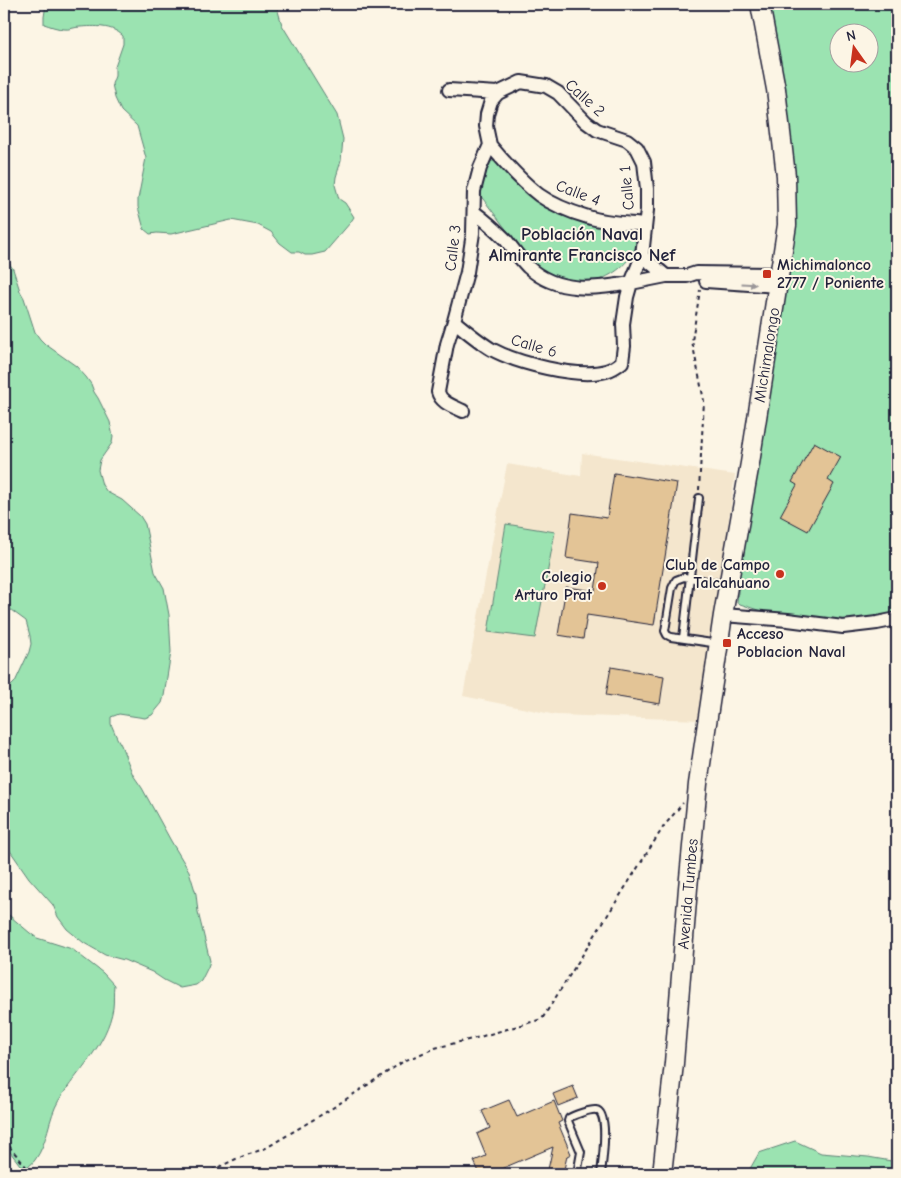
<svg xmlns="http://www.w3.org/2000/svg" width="901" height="1178" font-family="'Comic Neue',sans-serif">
<rect width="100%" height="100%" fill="#fcf5e5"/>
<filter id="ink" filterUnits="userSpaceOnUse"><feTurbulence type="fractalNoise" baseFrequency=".02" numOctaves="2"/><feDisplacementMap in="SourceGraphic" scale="10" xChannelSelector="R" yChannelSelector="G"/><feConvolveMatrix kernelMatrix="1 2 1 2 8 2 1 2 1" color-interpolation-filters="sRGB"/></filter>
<g filter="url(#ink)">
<path fill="#f4e6cd" d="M582,453L735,475L702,720L556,715L463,696L507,464L581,476Z"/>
<path fill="#9be3b1" stroke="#5e8276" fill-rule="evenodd" d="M46,4H276L282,25L337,115L343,139L341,161L336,177L335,185L339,199L345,203L354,217L350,223L325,252L312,255H305L299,252H292L280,243L271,232L258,225L231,220L171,234L157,233L150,234L144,229L138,207V199L146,158L137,126L121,111L115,98L112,84L115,76V67L123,44V36C112,25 95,26 80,27C75,27 69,30 64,29C58,29 50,26 44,24V17Z
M760,4H897V617L843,627L788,620L737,603L750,463L787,225ZM838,32H868V62H838Z
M492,161H499L543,202L626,228C645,238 633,257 620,268C613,274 603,279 593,282C583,285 562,283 552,278C535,268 524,253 512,237C501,223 491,209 480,195L479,188L487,164Z
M4,241L9,263L13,269L20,291L24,298L35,332L40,339L45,344L76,366L86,377L91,384L94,392L98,398L110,422L113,437L112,443L100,460L98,470L102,485L107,492L122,500L140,516L145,524L155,572L164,588L169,615L171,652L164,696L162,703L152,715L145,718L119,714L111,717V724L117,738L121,745L133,775L142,788L171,841L189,871L196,894L198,912L210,961L208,967L201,981L196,985L180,988L164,980L152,972L124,960L105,955L84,943L67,929L58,917L53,905L29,878L4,842V693L15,682L29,652L31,644L30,636L26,621L11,610L4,602Z
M506,524L555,532L535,638L488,632Z
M4,911L30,933L37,938L72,949L103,973L114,985C113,992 114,1000 113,1008C107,1045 78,1070 59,1100C48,1118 48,1143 35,1160C33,1163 29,1166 27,1168L20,1165L4,1144Z
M795,1141L821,1153L868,1157L897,1162V1174H747L759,1153Z"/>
<path fill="#e3c496" stroke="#22223b" d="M814,442L841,457L828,480L834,484L808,531L780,516L797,485L792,482Z
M614,473L677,483L654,625L587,615L583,639L558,635L566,587L595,591L599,563L566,558L572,513L607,518Z
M611,667L664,676L660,704L606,695Z
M573,1086L578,1098L558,1106L553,1094Z
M509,1100L517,1117L554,1101L562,1121L558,1123L571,1154L567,1156L563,1174H547L553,1147L489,1174H480L474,1161L486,1156L477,1134L490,1128L482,1111Z"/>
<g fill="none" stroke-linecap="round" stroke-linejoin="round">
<g stroke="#22223b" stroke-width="10">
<path id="service" d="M683,638L699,498
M719,644L671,637L667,635L665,631L672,588L676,580L684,577L728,585
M577,1174L581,1152L568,1121L569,1118C574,1115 591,1109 596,1110C610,1112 602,1164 601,1174"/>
</g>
<g stroke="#22223b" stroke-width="16">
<path id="minor" d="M449,90L498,93
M490,145C505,163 521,181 539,195C553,205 571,212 588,217C606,223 626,223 645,225
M642,256L666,276
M706,281L778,286
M454,321C466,331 478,341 491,349C517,363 577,379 606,371C613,369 617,366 622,362L624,346L623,324L627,297L631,283L666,276H687L696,273L780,274
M463,411C453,406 441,403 438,392L447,344L454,321L467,272L473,233L474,191L480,168L490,145L486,126L487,114L491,101L498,93L521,82L546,86L558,93L586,122L597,130L627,140L637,148L644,162L647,189V210L642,256L631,283C596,289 557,294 528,267C520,259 513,249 506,240C496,230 485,220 474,212
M723,615L788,620L843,627L877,623L897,619"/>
</g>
<g stroke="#22223b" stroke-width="21">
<path id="secondary" d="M662,1174L674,1063L688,888L698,784L723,615L750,463L787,225L786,176L776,89L760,4"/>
</g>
<path stroke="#22223b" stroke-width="2" stroke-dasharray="4 4" stroke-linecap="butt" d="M699,490L704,401L692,341L700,290
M4,1140L32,1174
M204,1174L236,1159L266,1148L331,1109L404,1061L435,1048L476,1038L542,1019L664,826L683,803"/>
<use href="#service" stroke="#fcf5e5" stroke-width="6"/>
<use href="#minor" stroke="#fcf5e5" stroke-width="12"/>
<use href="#secondary" stroke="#fcf5e5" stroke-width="18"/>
</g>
<defs><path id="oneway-solid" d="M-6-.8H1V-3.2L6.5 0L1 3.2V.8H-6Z" transform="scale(1.25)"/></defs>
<use fill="#9a9698" href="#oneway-solid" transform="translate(749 284) rotate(4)"/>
</g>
<g fill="#c8321e" stroke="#fcf5e5" stroke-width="2">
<rect x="762" y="269" width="10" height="10" rx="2.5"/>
<circle cx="780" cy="574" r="5"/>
<circle cx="602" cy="586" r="5"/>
<rect x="722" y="638" width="10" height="10" rx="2.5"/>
</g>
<g text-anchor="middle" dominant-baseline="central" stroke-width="4" stroke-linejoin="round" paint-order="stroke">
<g font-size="16" fill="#22223b" stroke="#fcf5e5">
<text transform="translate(585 98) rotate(42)">Calle 2</text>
<text transform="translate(627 188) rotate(-95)">Calle 1</text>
<text transform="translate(578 193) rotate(21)">Calle 4</text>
<text transform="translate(453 248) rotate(-83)">Calle 3</text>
<text transform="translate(534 346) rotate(16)">Calle 6</text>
<text transform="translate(767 355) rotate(-81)">Michimalongo</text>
<text transform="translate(688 894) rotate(-85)">Avenida Tumbes</text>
</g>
<g font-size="16" font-weight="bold" fill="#22223b" stroke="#fcf5e5" text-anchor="start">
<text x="777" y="265">Michimalonco<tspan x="777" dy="18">2777 / Poniente</tspan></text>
<text x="770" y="565" text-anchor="end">Club de Campo<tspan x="770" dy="18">Talcahuano</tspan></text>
<text x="592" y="577" text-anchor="end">Colegio<tspan x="592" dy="18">Arturo Prat</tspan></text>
<text x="737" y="634">Acceso<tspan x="737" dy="18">Poblacion Naval</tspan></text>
</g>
<g font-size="18" font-weight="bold" fill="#22223b" stroke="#fcf5e5">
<text x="582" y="234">Población Naval<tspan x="582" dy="21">Almirante Francisco Nef</tspan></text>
</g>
</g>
<rect width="901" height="1178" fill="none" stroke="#fcf5e5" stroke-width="20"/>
<rect x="10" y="10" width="881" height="1158" fill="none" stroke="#22223b" stroke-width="2" filter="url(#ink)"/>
<g transform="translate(854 48) rotate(346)"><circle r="24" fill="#fcf5e5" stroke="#a5a1a1"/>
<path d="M0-4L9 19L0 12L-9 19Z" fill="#c8321e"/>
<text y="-8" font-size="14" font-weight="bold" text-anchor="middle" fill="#22223b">N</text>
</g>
</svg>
